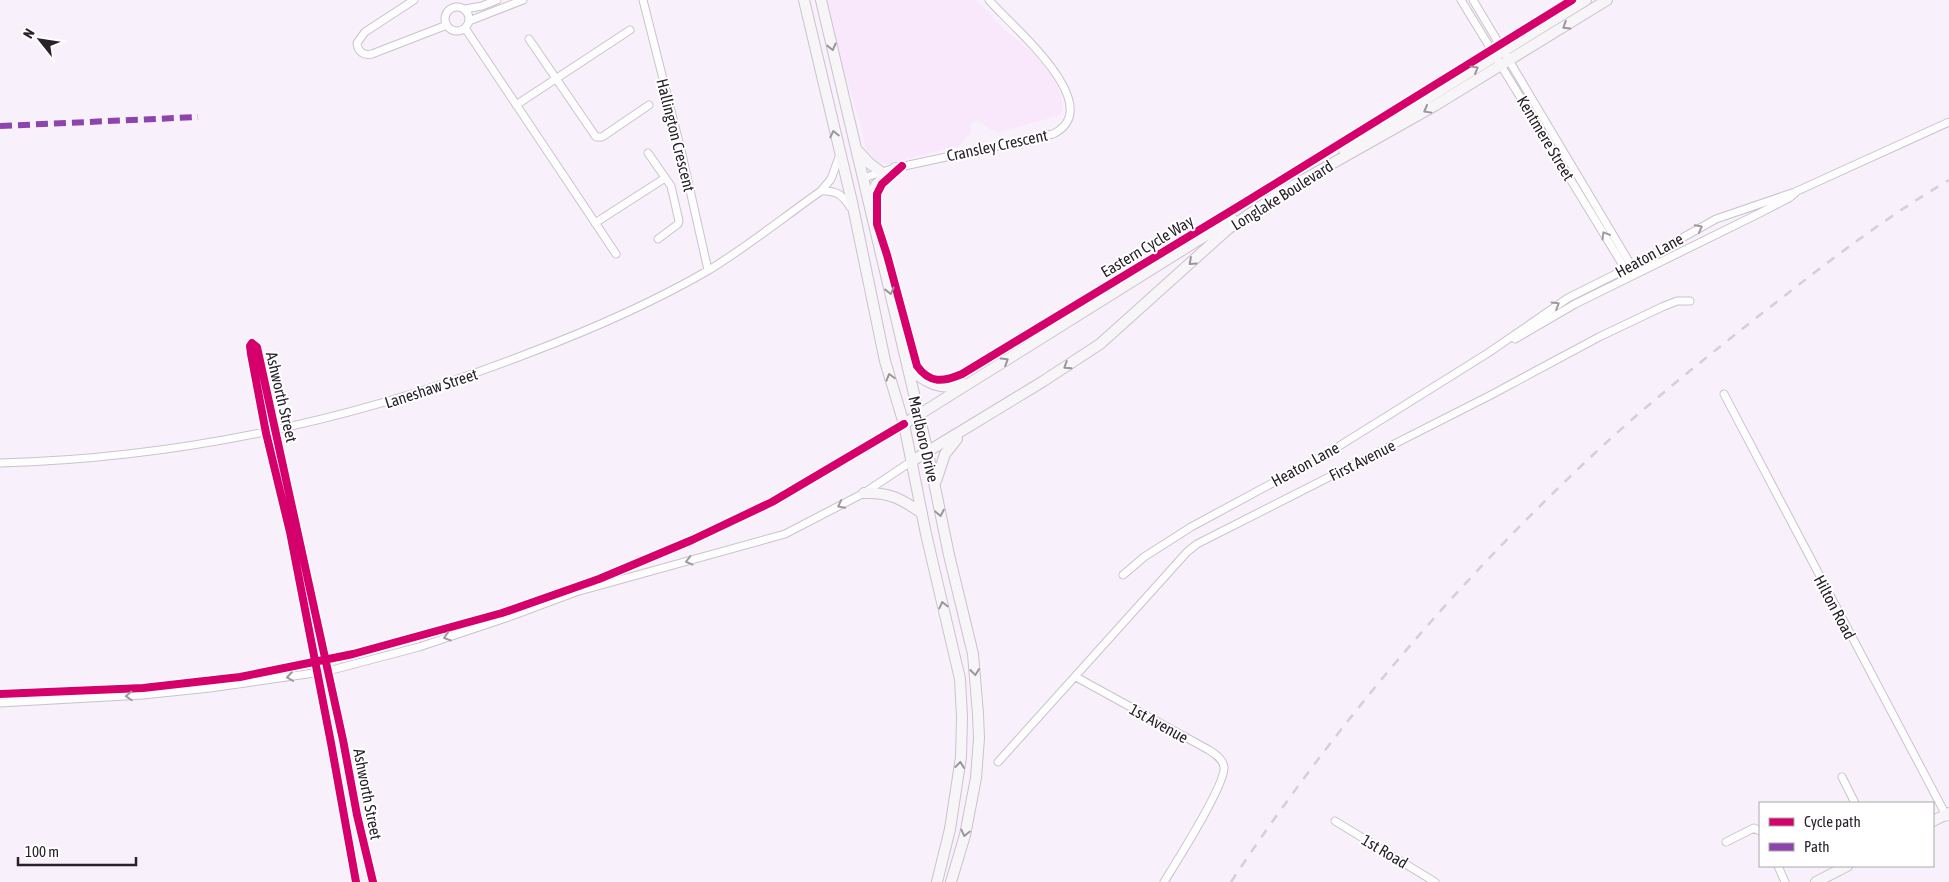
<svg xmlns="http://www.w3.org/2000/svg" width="1949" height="882" font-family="'Asap Condensed',sans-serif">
<rect width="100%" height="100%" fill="#f8f0fa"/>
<path fill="#f9e7fc" d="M827,0H976L1005,30L1033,53L1052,76L1062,97L1063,110L1058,116L998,132L990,129L978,120L971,123V132L960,145L887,164L877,161L866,150L860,122L840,58Z"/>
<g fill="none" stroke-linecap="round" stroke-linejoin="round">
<g stroke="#cac2cc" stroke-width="9">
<path id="street" d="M414,0L365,32L357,43C358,52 364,56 372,54L447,25
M643,0L681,150L708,270
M1461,0L1627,272
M1473,0L1634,270
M445 19a12 12 0 1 1 24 0a12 12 0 1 1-24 0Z
M465,9L482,6L497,0
M469,21L523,0
M465,28L616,254
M529,39L596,137H602L649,105
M516,105L630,30
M648,153L671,186L679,221L678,224L658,239
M863,178L895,168L1053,134C1110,106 1009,24 989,0
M821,191C836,190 843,195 850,207
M595,223L665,178
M1515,339L1575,304L1760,213L1789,198L1795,193
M1724,394L1947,817
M0,463C182,458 360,419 529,353C590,330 652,303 709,270C748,246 784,217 821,191L831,179L839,157
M1123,575L1144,557L1191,527L1328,453L1488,353L1568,298L1632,266L1716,219L1795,192L1949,122
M1076,677L1209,750C1215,754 1223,759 1224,767C1226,784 1175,864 1164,882
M0,694L143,688L240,677L353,654L502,613L599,579L692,540L772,502L904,424
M0,703L143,695L210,688L328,671L419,647L503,619L576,592L785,534L864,493L912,461
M998,762L1187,552L1197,544L1489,396L1599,337L1662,307L1677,301H1690
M1842,777L1855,803
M1335,821L1435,882
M1726,842L1754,828L1760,831
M1778,866L1785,882
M356,882L331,743L290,532L266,433L251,354L250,346L252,343L257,347L343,740L357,815L373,882"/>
</g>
<g stroke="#cac2cc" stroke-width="12">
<path id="secondary" d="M804,0L852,202L885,361L904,424L926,534L960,679L962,717L961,757L950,829L937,882
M821,0L928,453L949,555L973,654L978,714L979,738L976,778L965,835L951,882
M1344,150L1586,0
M858,151L869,163L880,171
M869,202L876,185L895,168
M909,366C922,382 943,392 964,384
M904,424L1232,219
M912,461L1042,382L1100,344L1228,229L1280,193L1436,105L1607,0
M936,481L945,454L957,439
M864,493C890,492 901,499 922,513
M1933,821L1949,813
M1816,882L1847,866"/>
</g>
<use href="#street" stroke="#fefdfe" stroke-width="7"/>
<use href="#secondary" stroke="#f8f5f8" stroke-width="10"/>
<path stroke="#d3d1d4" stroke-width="2.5" stroke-dasharray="9 9" stroke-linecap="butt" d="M1231,882C1335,725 1458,581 1595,453C1645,406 1698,364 1751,322C1815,272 1879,221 1949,180"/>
<path stroke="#8e44ad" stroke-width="6" stroke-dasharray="12 6" stroke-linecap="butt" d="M0,126L198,117"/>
<g stroke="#fff" stroke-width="11">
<path id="cycleway" d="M902,166L882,184L877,194V224L887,255L917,366C930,384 943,382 962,374L1244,203L1572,0
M0,694L143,688L240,677L353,654L502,613L599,579L692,540L772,502L904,424
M356,882L331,743L290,532L266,433L251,354L250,346L252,343L257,347L343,740L357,815L373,882"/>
</g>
<use href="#cycleway" stroke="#d6006c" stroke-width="8"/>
</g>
<defs><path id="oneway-chevron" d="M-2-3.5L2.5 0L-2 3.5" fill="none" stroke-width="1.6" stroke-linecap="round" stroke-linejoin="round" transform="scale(1.25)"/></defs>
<g stroke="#9b969c">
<use href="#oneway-chevron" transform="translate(1566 26) rotate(148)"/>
<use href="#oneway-chevron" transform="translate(832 47) rotate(76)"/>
<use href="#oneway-chevron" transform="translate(1475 69) rotate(-31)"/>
<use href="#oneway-chevron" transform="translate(1427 110) rotate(151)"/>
<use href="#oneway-chevron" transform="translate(834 134) rotate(-103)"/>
<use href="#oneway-chevron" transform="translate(1192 262) rotate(138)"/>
<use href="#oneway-chevron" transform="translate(890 291) rotate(76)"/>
<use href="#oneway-chevron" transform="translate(1005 361) rotate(-32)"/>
<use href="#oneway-chevron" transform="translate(1067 366) rotate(147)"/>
<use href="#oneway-chevron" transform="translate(890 377) rotate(-106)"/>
<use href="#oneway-chevron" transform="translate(940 513) rotate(79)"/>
<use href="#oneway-chevron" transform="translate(943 605) rotate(-103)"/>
<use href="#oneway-chevron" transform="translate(975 672) rotate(83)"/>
<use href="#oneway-chevron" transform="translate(960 765) rotate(-84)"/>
<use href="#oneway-chevron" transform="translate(965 833) rotate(103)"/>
</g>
<g stroke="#9e9a9f">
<use href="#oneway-chevron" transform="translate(1699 228) rotate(-28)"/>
<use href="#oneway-chevron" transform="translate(1605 235) rotate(-121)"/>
<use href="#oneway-chevron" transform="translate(1556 305) rotate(-32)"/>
<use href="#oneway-chevron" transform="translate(841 505) rotate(153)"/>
<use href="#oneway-chevron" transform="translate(689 561) rotate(166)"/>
<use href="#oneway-chevron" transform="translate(447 637) rotate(162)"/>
<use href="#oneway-chevron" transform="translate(290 677) rotate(172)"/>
<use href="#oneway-chevron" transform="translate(129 696) rotate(177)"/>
</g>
<g text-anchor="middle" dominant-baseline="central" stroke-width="4" stroke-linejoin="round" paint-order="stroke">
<g font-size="16" fill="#29222b" stroke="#fff">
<text transform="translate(676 135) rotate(76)">Hallington Crescent</text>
<text transform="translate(1546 138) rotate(59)">Kentmere Street</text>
<text transform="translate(997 145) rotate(-12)">Cransley Crescent</text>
<text transform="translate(1282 195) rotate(-32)">Longlake Boulevard</text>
<text transform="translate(1147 246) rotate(-31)">Eastern Cycle Way</text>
<text transform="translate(1649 255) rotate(-29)">Heaton Lane</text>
<text transform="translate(431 388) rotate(-18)">Laneshaw Street</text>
<text transform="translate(282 397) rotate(77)">Ashworth Street</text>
<text transform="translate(924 439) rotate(77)">Marlboro Drive</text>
<text transform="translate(1362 460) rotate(-27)">First Avenue</text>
<text transform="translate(1305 464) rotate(-29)">Heaton Lane</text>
<text transform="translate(1835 607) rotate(62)">Hilton Road</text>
<text transform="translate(1159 723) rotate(29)">1st Avenue</text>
<text transform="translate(368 794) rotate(79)">Ashworth Street</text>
<text transform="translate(1385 851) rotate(31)">1st Road</text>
</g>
</g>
<rect x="1759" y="802" width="175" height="65" fill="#ffffff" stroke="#a9a7aa"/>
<rect x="1769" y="818" width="25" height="8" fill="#d6006c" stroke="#a9a7aa"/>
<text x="1804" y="827" font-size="15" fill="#29222b">Cycle path</text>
<rect x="1769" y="843" width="25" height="8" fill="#8e44ad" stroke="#a9a7aa"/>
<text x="1804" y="852" font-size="15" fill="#29222b">Path</text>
<g transform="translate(40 40) rotate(300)" stroke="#ffffff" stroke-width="4" paint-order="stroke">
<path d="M0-4L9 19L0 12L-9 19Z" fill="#29222b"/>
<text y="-8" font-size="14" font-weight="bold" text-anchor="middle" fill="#29222b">N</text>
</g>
<path d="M18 857v8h118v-8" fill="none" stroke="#29222b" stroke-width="2.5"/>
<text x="25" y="857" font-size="15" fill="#29222b" stroke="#ffffff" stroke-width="4" paint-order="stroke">100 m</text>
</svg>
